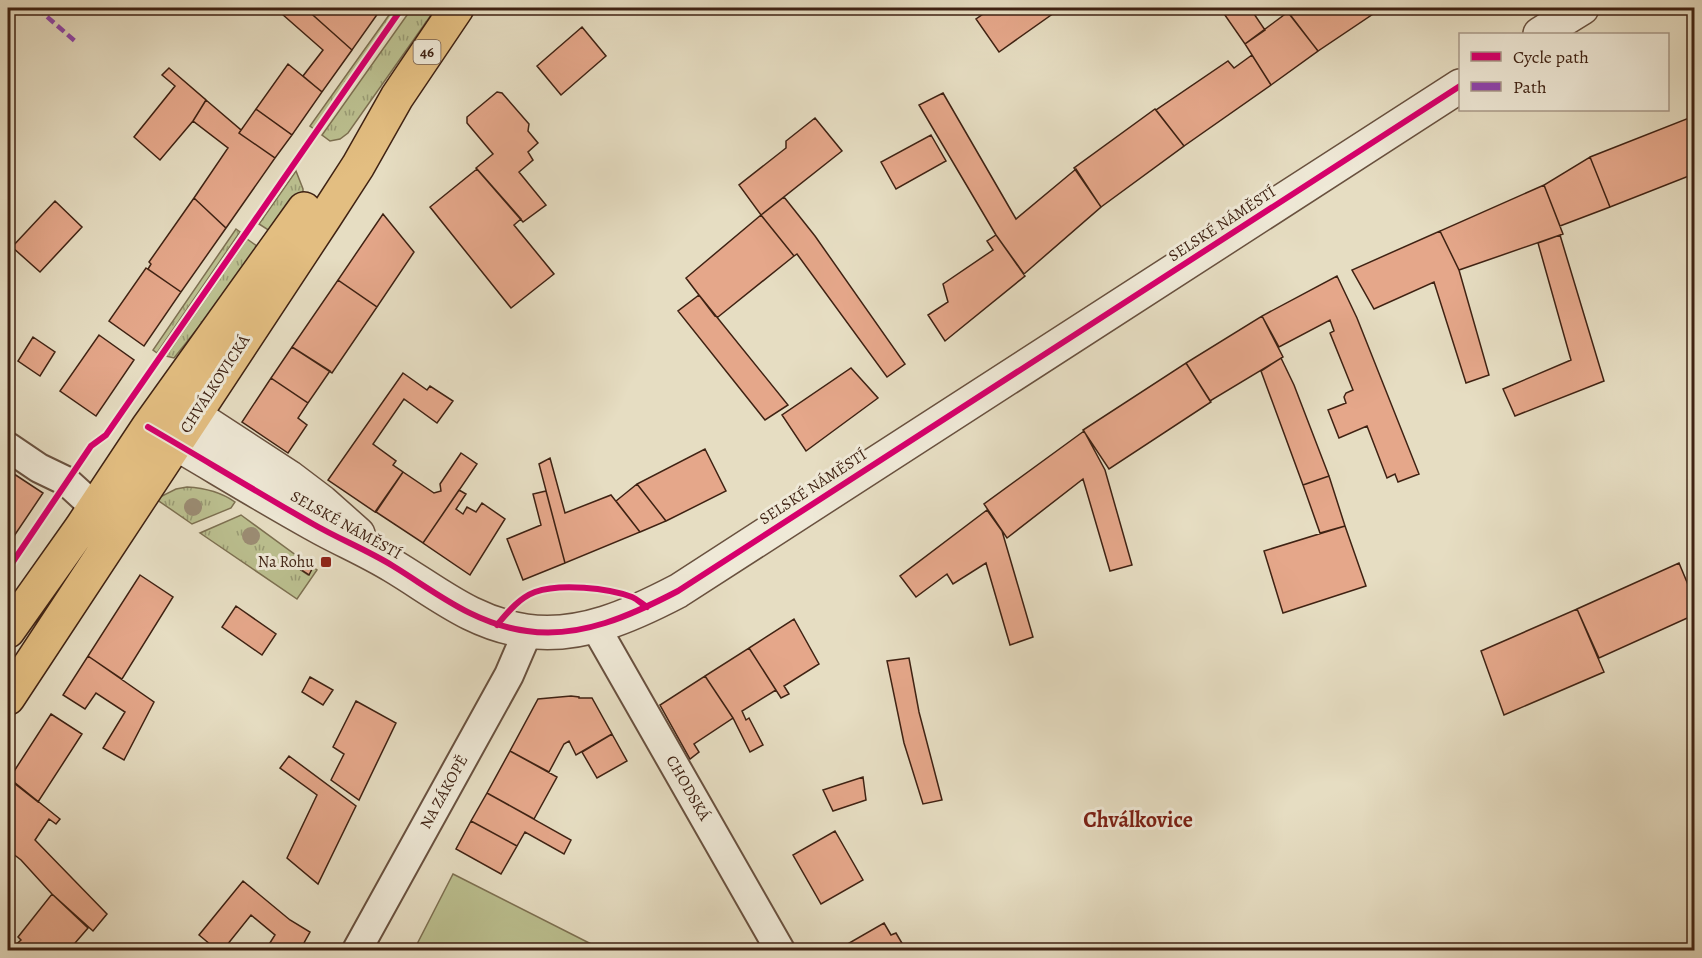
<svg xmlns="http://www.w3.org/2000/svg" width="1702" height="958" font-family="Alegreya,serif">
<defs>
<pattern id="grass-tufts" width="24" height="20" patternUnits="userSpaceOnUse" patternTransform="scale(1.5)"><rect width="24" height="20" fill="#bbbf8f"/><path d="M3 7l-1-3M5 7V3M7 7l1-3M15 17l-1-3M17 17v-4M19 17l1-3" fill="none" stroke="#999b74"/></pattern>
</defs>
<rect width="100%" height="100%" fill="#e6ddc2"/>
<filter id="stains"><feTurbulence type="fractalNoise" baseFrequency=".00333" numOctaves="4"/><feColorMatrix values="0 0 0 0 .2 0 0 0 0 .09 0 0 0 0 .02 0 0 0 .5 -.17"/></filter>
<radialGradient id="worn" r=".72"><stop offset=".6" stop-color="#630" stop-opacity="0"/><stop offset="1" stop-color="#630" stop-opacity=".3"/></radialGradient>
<path fill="url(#grass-tufts)" stroke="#7d7051" stroke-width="1.5" d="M394,8H399L314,129L310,126Z
M412,8H436L348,133L340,139L330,141L322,135Z
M296,171L303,189V194L273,233L259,224Z
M236,229L240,232L157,353L153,350Z
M247,239L261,249L174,358L166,356Z
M187,487C205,488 221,492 235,502L231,508L192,524L156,499L176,489Z
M241,515L297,556L292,564L308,575L313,567L317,570L297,599L200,533Z"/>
<path fill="#bbbf8f" stroke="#7d7051" stroke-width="1.5" d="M453,874L603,950H414Z"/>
<path fill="#e5a78a" stroke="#3f2213" stroke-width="1.5" d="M288,8H305L352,50L322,92L303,76L323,50L282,14Z
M305,8H319L324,12L327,8H379L381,9L352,50Z
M992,8H1061L999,52L976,19Z
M1220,8H1250L1265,30L1245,44Z
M1289,8H1382L1318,51L1286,10Z
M1288,12L1318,51L1271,85L1245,44Z
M582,27L606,56L561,95L537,66Z
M1252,55L1271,85L1184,146L1156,110L1228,61L1234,68Z
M288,64L322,92L292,135L256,109Z
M169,68L206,100L193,121L160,160L134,137L175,86L162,75Z
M497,92L502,93L529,124L528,131L538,143L528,152L533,160L519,172L546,205L523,222L476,168L493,154L467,123V117Z
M943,93L1016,219L1076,169L1101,207L1024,274L996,235L919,105Z
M206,100L241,130L239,133L275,158L226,228L194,198L228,148L193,121Z
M256,109L292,135L275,158L239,133Z
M1155,109L1184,146L1101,207L1074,168Z
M1694,116V174L1610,207L1590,157Z
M815,118L842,151L761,215L739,185L786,148V141Z
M931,135L946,161L896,189L881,162Z
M1590,157L1610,207L1560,226L1544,185Z
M477,169L521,219L514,225L554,274L511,308L430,207Z
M1544,185L1563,234L1459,270L1440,231Z
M784,197L815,236L905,364L887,377L797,254L794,256L761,215Z
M194,198L226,228L181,292L148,269L151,264L149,262Z
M55,201L82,227L40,272L12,247Z
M383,214L414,252L377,307L338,280Z
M761,215L794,256L718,317L715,316L686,278Z
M1440,231L1459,270L1489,375L1466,383L1434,282L1374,309L1352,270Z
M996,235L1025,276L945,341L928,315L948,302L943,284L993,250L987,241Z
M1560,235L1604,381L1515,416L1503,389L1571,360L1538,243Z
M146,268L181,292L144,346L109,321Z
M1337,276L1357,318L1419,474L1398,482L1395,474L1387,478L1367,426L1339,438L1328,410L1346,403L1344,397L1346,393L1353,390L1330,333L1334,331L1330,320L1279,347L1262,316Z
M338,280L377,307L332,373L292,347Z
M699,295L788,405L765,420L678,311Z
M1262,316L1283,357L1210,401L1186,363Z
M99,335L134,360L96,416L60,391Z
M33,337L55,352L40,376L18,361Z
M292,347L330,371L308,403L271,378Z
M1281,358L1294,385L1329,476L1303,485L1261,371Z
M1186,363L1211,402L1109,469L1083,430Z
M851,368L878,398L806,451L782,415Z
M403,373L427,390L430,386L453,401L437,423L404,399L373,444L396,461L393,465L403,472L375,512L328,480Z
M271,378L308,403L298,418L307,425L288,453L242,422Z
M1084,431L1105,470L1132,565L1110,571L1083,479L1007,538L984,504Z
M705,449L726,491L666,521L637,484Z
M461,453L477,464L423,543L376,512L403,472L434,493L441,491L440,484Z
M550,458L565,513L611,495L640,532L565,563L539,464Z
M8,470L43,493L8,545Z
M1329,476L1345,526L1320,533L1303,485Z
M637,484L666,521L640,532L616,501Z
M459,490L466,494L456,509L463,514L467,507L476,512L482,503L505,519L470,575L423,543Z
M546,491L565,563L523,580L507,539L541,525L533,494Z
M987,510L1002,531L1033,637L1010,645L986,563L953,584L947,574L916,597L900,576Z
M1345,526L1366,586L1283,613L1264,551Z
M297,556L313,567L309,575L292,564Z
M1679,563L1694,599V615L1599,658L1577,609Z
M140,575L173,597L122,679L88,656Z
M236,606L276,634L262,655L222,627Z
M1577,609L1604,672L1504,715L1481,651Z
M794,619L819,664L784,686L789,694L781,698L749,648Z
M749,648L776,690L742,711L746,720L749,718L763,745L750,752L733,718L705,676Z
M88,656L154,702L124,760L103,748L125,712L96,693L85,709L63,695Z
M909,658L919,712L942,800L923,804L904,743L887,661Z
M705,676L733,718L694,744L699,752L690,759L660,705Z
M310,677L333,690L323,705L302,692Z
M571,696L579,697V698H592L612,734L576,755L569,741L564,744L549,772L510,751L538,699Z
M356,701L396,723L359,800L331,780L344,754L333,747Z
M51,714L82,734L38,802L9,779Z
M612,734L627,761L597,778L582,752Z
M510,751L557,777L534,819L487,793Z
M289,756L356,806L318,884L287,858L317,795L280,768Z
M863,777L866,800L833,811L823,790Z
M9,778L60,819L56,824L49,819L35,840L107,914L93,931L52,894L21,860L8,850Z
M487,793L571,840L564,854L525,832L517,846L471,821Z
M471,821L517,846L501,874L456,849Z
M835,831L863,880L821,904L793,855Z
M243,881L290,920L310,932L300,950H275L268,946L275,935L251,915L223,950H217L199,935Z
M52,894L88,928L69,950H10L21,940L18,937Z
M884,923L891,935L896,933L906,950H847L844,946Z"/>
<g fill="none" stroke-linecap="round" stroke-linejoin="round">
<g stroke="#69513f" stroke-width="32">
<path id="minor" d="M8,447L39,468L66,481L110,521
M595,626L780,950
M357,950L509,675L528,631"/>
</g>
<g stroke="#69513f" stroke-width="36">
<path id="tertiary" d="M1540,34L1582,8
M171,400L289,477L322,502L358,534
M151,429C205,460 258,493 312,523C338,538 367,550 393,566C438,593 472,623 526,631C580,639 632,615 678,591L1460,86"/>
</g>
<g stroke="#3f2213" stroke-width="36">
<path id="primary" d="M8,631L81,528L148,427L304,209
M8,698L325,217L358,166L397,97L457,8"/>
</g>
<use href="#minor" stroke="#efe9d7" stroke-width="28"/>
<use href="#tertiary" stroke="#efe9d7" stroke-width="33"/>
<use href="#primary" stroke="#e3be81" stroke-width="33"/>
<path stroke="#8e44ad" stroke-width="4.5" stroke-dasharray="9 4.5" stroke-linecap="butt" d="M37,8L76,42"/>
<g stroke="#efe9d7" stroke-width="10">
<path id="cycleway" d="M148,427C203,459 257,492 313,524C339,539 367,550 393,566C437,593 474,624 527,631C580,639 632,615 678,591L1460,86
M8,569L91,446L106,435L402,8
M497,625C508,612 519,598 535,592C560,583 608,588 632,597C637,599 642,604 647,607"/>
</g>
<use href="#cycleway" stroke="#d6006c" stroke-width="6"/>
</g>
<g fill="#9b8c73">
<circle cx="193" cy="507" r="9"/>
<circle cx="251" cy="536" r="9"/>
</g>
<rect fill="#8f2418" stroke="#efe9d7" stroke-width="2" x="320" y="556" width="12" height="12" rx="3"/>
<g text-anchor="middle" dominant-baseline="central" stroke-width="6" stroke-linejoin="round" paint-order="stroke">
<rect fill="#efe9d7" stroke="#745e4e" stroke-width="1.5" x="413.5" y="40" width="27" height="24" rx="4.5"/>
<g font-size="15" font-weight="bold" fill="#3f2213">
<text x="427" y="52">46</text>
</g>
<g font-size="16" fill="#3f2213" stroke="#efe9d7">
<text transform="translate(1222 224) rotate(-33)">SELSKÉ NÁMĚSTÍ</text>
<text transform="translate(215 384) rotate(-57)">CHVÁLKOVICKÁ</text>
<text transform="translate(813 487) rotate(-33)">SELSKÉ NÁMĚSTÍ</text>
<text transform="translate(346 525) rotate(29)">SELSKÉ NÁMĚSTÍ</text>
<text transform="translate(688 788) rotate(60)">CHODSKÁ</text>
<text transform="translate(444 792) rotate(-61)">NA ZÁKOPĚ</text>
</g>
<g font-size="16" fill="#3f2213" stroke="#efe9d7" text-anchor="end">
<text x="314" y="562">Na Rohu</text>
</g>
<g font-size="22" font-weight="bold" fill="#7a1f14" stroke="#efe9d7">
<text x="1138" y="820">Chválkovice</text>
</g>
</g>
<rect width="1702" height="958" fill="none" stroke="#e6ddc2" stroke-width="30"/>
<rect x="9" y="9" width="1684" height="940" fill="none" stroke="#3f2213" stroke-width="3"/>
<rect x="15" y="15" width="1672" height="928" fill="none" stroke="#3f2213" stroke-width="1.5"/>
<rect x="1459" y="33" width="210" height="78" fill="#efe9d7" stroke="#a99989" stroke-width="1.5"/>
<rect x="1471" y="52" width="30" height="9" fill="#d6006c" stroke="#a99989" stroke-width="1.5"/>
<text x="1513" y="63" font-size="18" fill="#3f2213">Cycle path</text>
<rect x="1471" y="82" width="30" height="9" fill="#8e44ad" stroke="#a99989" stroke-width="1.5"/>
<text x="1513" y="93" font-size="18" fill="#3f2213">Path</text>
<rect width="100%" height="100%" filter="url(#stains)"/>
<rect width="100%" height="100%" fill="url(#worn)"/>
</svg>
